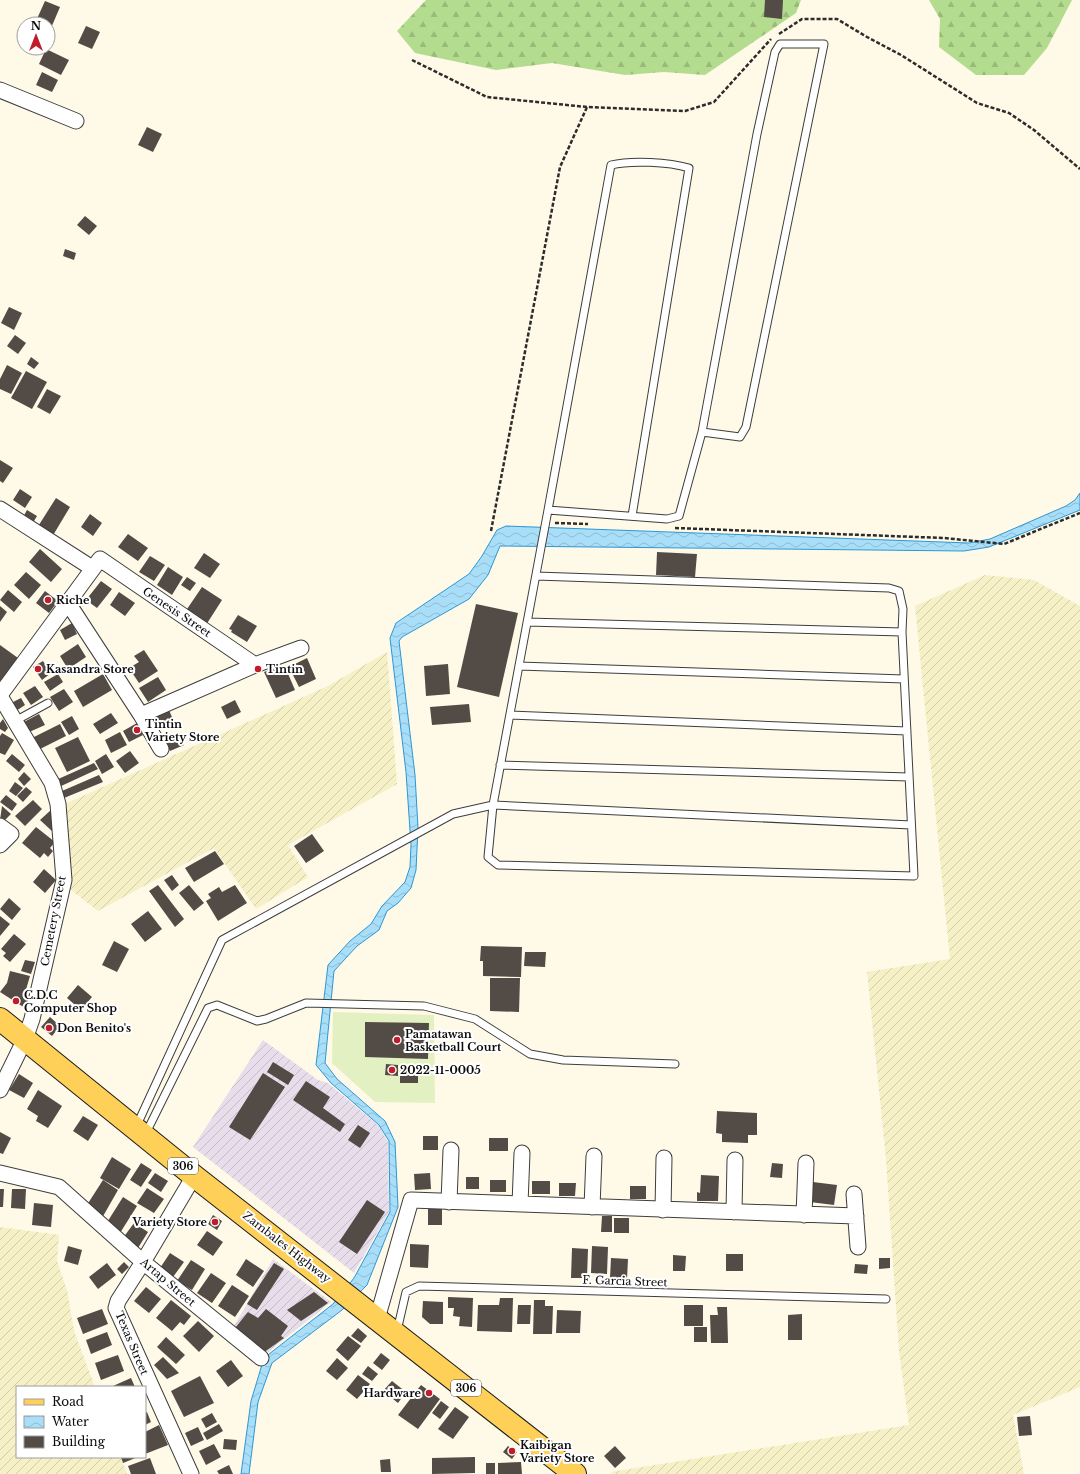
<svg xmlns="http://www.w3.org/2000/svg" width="1080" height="1474" font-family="'Libre Baskerville',serif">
<defs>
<pattern id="industrial-furrows" width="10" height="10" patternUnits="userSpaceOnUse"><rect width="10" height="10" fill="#e8ddea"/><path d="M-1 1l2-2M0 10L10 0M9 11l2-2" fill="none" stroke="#c6bcc7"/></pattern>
<pattern id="farmland-furrows" width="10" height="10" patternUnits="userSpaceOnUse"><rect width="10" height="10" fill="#f6f0c6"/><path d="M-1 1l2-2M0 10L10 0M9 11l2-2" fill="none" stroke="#d2cca9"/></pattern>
<pattern id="forest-firs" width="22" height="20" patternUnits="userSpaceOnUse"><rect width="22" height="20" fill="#b4dc8e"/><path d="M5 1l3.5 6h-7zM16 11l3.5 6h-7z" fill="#99bb79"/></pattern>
<pattern id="water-waves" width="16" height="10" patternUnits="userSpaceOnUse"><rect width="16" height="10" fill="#a9def9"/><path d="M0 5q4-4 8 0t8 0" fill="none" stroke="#90bdd4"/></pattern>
</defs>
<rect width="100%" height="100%" fill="#fff9e7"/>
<path fill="url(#industrial-furrows)" d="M263,1040L318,1080L328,1083L379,1126L388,1142L389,1212L354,1273L193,1147Z
M273,1259L331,1302L263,1356L231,1331Z"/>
<path fill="url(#farmland-furrows)" d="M985,575L1034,580L1080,606V1387L1013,1415L1024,1474H613L611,1472L909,1425L899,1351L886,1159L867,972L950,959L915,606Z
M387,652L397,784L288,845L308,877L256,909L214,848L98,911L71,890L65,804L328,686Z
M0,1227L59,1235L57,1261L67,1290L74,1331L95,1387H17V1457H121L127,1474H0Z"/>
<path fill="url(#forest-firs)" d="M426,0H801L796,13L705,75L664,72L625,75L552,63L496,70L415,53L397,31Z
M929,0H1072L1047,48L1024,75H976L939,47L940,19Z"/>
<path fill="#e3f1c2" d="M333,1012L434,1015L435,1103L375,1102L332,1063Z"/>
<path fill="url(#water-waves)" stroke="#2c97d4" d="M1080,493V510L989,547L964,551L500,546L488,575L469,599L402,637L399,641L415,775L418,828L416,870L411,888L398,903L387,911L379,930L357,946L334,971L325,1063L337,1079L385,1121L395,1142L398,1207L367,1285L342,1310L272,1363L258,1402L249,1474H241L251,1401L264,1358L333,1304L354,1278L390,1212L389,1141L379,1125L331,1083L316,1065L328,965L350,941L371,924L382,906L405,882L410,867L411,845L406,772L390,638L396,623L469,574L482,556L497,530L506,526L969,543L990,539L1066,506L1075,500Z"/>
<path fill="#534b46" d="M765,0H783L782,19L764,17Z
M45,1L60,7L51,28L48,27V24L36,21Z
M86,26L100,32L92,49L78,43Z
M46,49L69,60L61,75L39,64Z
M42,72L58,80L52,92L36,85Z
M147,127L162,134L153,152L138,145Z
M85,216L97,226L89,235L77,225Z
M65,249L76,253L74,260L63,256Z
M9,307L22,313L14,330L1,323Z
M15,335L26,343L18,354L7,346Z
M31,357L39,363L34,369L27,364Z
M7,365L22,373L11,394L0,389V379Z
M26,371L47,382L32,409L11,398Z
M47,389L61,396L50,414L37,407Z
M0,460L13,468L3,483L0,481Z
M20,489L32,497L25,508L13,500Z
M56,498L70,507L52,537L37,528Z
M27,510L37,516L31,526L22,519Z
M90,514L102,523L93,536L81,527Z
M128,534L148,548L138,561L118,547Z
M40,549L62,569L51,582L29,562Z
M657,552L697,554L695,577L656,575Z
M204,553L220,564L210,578L194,568Z
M150,556L165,565L154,581L139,572Z
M168,567L183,577L172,595L157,585Z
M26,572L41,585L29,599L14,585Z
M187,577L196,583L190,591L181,585Z
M101,581L112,589L97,608L86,600Z
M202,587L222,600L206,625L185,612Z
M8,590L22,602L14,612L0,600Z
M45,591L58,601L49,613L36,603Z
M119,592L135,603L125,616L110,605Z
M476,604L518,613L499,697L457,687Z
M0,606L7,612L0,622Z
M238,615L257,626L247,642L231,632L232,630L229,629Z
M72,623L77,634L65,640L60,630Z
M78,644L86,657L68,669L60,656Z
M0,645L18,658L1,681L0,680Z
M144,650L158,671L139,683L129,668L139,662L134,656Z
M307,658L316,679L299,687L289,667Z
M43,661L51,673L42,680L33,667Z
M448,664L450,694L426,696L424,666Z
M277,667L279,672L286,669L295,690L276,698L264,672Z
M58,674L63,682L50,691L44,682Z
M103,674L112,690L83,707L74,691Z
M158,677L166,690L148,702L139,688Z
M35,686L43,697L31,705L23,693Z
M64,689L73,702L59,711L50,697Z
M21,698L25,705L16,711L11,703Z
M235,700L241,712L227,719L221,707Z
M469,704L471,722L432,725L430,707Z
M169,710L174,722L158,729L152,717Z
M111,713L118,723L100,734L93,724Z
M39,714L45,725L27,733L22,723Z
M72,716L79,729L69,735L61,722Z
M3,719L8,728L5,732L0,729V723Z
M137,723L143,735L129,742L123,731Z
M60,724L66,736L36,751L30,739Z
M120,732L127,745L111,753L105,740Z
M2,733L14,740L5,755L0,753V736Z
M178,734L184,745L170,751L164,740Z
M78,737L90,761L67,772L55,748Z
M130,751L139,763L125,773L116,761Z
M12,754L25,765L19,772L6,761Z
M106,754L114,767L102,774L95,761Z
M94,763L98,769L59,787L56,780Z
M24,772L31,779L24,786L18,779Z
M99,775L103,782L64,798L62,791Z
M15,782L23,788L16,796L9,791Z
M26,787L32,792L23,802L17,796Z
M6,795L17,804L12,811L0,802Z
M33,800L42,809L25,826L15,816Z
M2,806L11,814L3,822L0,820Z
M52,809L53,832L40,820Z
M36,827L55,842L50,848L53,851L48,857L44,853L40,858L22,843Z
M312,834L324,851L306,863L294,846Z
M215,851L224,864L194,882L185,868Z
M44,869L56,880L45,893L33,882Z
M172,875L179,885L172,891L164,880Z
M158,885L184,919L175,927L149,891Z
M189,885L204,903L194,911L179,893Z
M235,885L247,903L218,921L206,901L211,898L208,894L219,887L222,892Z
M9,898L21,909L12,920L0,909Z
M148,911L162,929L145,942L131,924Z
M0,916L10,924L0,936Z
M14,934L26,944L10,962L3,956L6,953L1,949Z
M114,941L129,949L117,972L102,965Z
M481,946L522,947L521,977L483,976V961H480Z
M525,952H546L545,967L524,966Z
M25,960L35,962L31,974L21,971Z
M10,971L30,976L25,993L30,996L25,1008L0,992L7,983Z
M490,978H520L519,1012L490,1011Z
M78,985L92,997L81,1010L67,998Z
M50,1017L60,1026L52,1036L41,1027Z
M365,1022L429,1023L428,1059L365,1057Z
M273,1062L294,1075L288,1085L267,1072Z
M386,1064L398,1065V1076L385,1075Z
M400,1065H418V1083H400Z
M263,1073L285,1087L250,1140L229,1127Z
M19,1074L33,1083L24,1098L9,1090Z
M306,1081L330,1097L323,1108L345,1124L340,1132L293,1100Z
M38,1090L62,1106L48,1128L36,1121L38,1116L27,1109Z
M717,1111L757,1113V1135H748V1143L722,1142V1134L716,1133Z
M83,1116L98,1125L88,1141L73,1131Z
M358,1125L370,1133L360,1148L348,1140Z
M0,1132L11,1138L3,1154L0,1153Z
M423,1136H438V1150H423Z
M489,1138H508V1151H489Z
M112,1157L131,1169L119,1189L100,1178Z
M141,1163L152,1170L141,1187L130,1180Z
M772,1163L783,1164L782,1178L770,1177Z
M155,1173L168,1181L161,1192L148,1183Z
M430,1173L431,1189L415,1190L414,1174Z
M701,1175L719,1176L718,1201H697V1192L700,1193Z
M466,1177H479V1189H466Z
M103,1180L118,1190L102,1218L85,1208Z
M490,1180H506V1192H490Z
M532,1181H550V1194H532Z
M813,1182L837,1185L834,1205L810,1202Z
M559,1183H576L575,1196H559Z
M630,1186H646V1199H630Z
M147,1188L164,1199L154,1213L137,1203Z
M0,1189H4L3,1207H0Z
M12,1189H26L25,1209L11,1208Z
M123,1197L137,1206L120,1233L106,1224Z
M367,1200L385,1212L357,1254L339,1242Z
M34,1203L53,1205L51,1227L32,1225Z
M428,1209H442V1225H428Z
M213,1215L222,1221L217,1230L208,1224Z
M602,1216H612V1232H601Z
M614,1218H629V1233H614Z
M134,1223L148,1232L138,1248L123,1238Z
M207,1231L223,1242L213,1256L197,1245Z
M410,1244L429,1245L428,1268L410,1267Z
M68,1246L82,1250L78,1265L64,1261Z
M592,1246L608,1247L607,1274L591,1273Z
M572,1248L588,1249L587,1278H571Z
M170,1253L184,1262L173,1277L160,1268Z
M726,1254H743V1271H726Z
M673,1255L686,1256L685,1271H673Z
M611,1258L628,1259L627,1279L610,1278Z
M879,1258H890V1268L879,1269Z
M246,1259L264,1271L253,1287L236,1275Z
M191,1260L205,1269L192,1290L177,1281Z
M124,1262L129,1267L122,1274L117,1269Z
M107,1263L116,1275L98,1289L89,1277Z
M274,1263L284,1269L257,1310L247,1304Z
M855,1264L868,1265L867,1274L854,1273Z
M211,1273L226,1283L212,1303L197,1293Z
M232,1285L249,1296L235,1317L218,1306Z
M146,1287L161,1299L149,1313L134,1301Z
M314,1292L328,1303L301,1321L287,1310Z
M448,1297L473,1298L472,1327L459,1326L460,1317L453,1316L454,1308H448Z
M500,1298H513L512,1332L477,1331L478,1305H499Z
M171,1300L191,1316L184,1325L180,1322L172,1331L156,1318Z
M534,1300H545V1306H553L552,1334H533Z
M423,1301L443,1302V1324H430L422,1317Z
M518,1305H531L530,1324H517Z
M684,1305H703V1326H684Z
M717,1307H727L728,1343H711L710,1315H718Z
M102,1309L108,1324L83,1334L77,1318Z
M266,1309L288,1326L281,1336L284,1338L263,1353L235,1328L248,1312L258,1318Z
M557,1310L581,1311L580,1333H556Z
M802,1314V1340H788V1315Z
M198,1321L214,1336L199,1352L183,1336Z
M694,1327H707V1342H694Z
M358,1328L367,1336L361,1343L351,1336Z
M107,1332L112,1345L91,1354L86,1340Z
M348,1336L361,1346L348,1361L336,1350Z
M166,1337L185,1355L176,1364L157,1347Z
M381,1353L390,1360L382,1370L373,1363Z
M118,1355L124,1371L101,1380L95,1363Z
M163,1357L179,1373L167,1379L154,1365Z
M337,1358L348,1368L337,1380L326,1371Z
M231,1360L243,1376L228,1387L216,1371Z
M368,1366L378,1374L372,1381L362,1374Z
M358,1375L370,1384L357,1399L346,1390Z
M200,1376L214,1403L184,1417L171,1391Z
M131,1378L135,1387H113V1386Z
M392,1381L406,1392L398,1403L383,1391Z
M421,1385L440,1399L418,1429L398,1415Z
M441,1401L449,1407L440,1419L432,1413Z
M455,1407L469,1417L453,1439L438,1429Z
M147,1412L151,1422L145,1425V1413Z
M212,1413L217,1422L206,1428L201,1419Z
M1030,1416L1032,1435L1019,1436L1017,1417Z
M219,1424L223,1431L207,1440L203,1433Z
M159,1425L168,1445L145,1454V1432Z
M198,1427L204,1440L191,1446L185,1433Z
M224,1439L237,1440L236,1450L223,1449Z
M214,1444L221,1457L206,1465L199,1451Z
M508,1446L517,1452L512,1459L503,1452Z
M615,1446L626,1458L615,1468L604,1456Z
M121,1457H138L123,1463Z
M475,1457V1473L432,1474V1458Z
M150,1458L156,1474H131L128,1466Z
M390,1459L391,1472H381L380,1460Z
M521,1462L522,1474H498V1463Z
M486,1463H495V1474H486Z
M229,1465L233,1474H219L217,1471Z"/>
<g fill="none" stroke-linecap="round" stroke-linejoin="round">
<g stroke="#3d3d3d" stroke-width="9">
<path id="service" d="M548,510L611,165C631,160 669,162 689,168L632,516
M536,576L889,588L899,591L903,609L902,632
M527,622L902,632L914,876L498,865L488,857L493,805L911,825
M519,666L904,679
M510,715L907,731
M15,721L48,703
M500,765L909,777
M137,1125L222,940L453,814L493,805L548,510L667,519L679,516L702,432L757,134L775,52L780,44H824L746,427L740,437L702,432
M146,1133L208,1008L217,1005L257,1021L266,1019L306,1003L424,1006L475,1019L530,1054L563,1060L675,1064
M397,1331L406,1292L419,1286L886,1299"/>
</g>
<g stroke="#3d3d3d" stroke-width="17">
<path id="minor" d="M0,90L76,121
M0,509L92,568
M68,603L141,715L161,749
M0,695L100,559L255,665
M0,696L52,783L58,804L64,880L32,1019L25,1039L0,1090
M141,715L255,665L301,648
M0,826L11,834L0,845
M0,1173L59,1187L143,1262L261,1358
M854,1194L858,1247
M449,1202L451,1150
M520,1204L522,1153
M592,1207L594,1156
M663,1210L664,1158
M734,1212L735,1160
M804,1215L806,1163
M377,1319L411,1200L856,1216
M191,1474L116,1308L118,1301L143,1262L194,1176"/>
</g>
<g stroke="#1b1b1b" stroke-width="24">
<path id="primary" d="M0,1019L194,1176L575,1474"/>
</g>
<path stroke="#2c2c2c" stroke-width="2.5" stroke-dasharray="4 2" stroke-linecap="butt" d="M779,34L802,19H837L867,37L901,55L977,103L1009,113L1034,130L1080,169
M412,60L487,97L587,107L685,111L714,102L771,39
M555,523L588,524
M675,528L944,538L1004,544L1080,513
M491,531L560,167L587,107"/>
<use href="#service" stroke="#fff" stroke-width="7"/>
<use href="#minor" stroke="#fff" stroke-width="15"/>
<use href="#primary" stroke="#ffd057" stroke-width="22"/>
</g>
<g fill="#c01c2a" stroke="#fff" stroke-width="1.5">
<circle cx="48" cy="600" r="4"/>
<circle cx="38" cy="669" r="4"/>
<circle cx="258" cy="669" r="4"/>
<circle cx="137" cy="730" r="4"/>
<circle cx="16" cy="1001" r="4"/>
<circle cx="49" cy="1028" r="4"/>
<circle cx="397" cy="1040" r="4"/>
<circle cx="392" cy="1070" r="4"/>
<circle cx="215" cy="1222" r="4"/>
<circle cx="429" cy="1393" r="4"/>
<circle cx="512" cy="1451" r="4"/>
</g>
<g text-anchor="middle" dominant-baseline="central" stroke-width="4" stroke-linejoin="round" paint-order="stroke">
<g fill="#fff" stroke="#545454" stroke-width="1">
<rect x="168" y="1158" width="30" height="16" rx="3"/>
<rect x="451" y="1380" width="30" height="16" rx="3"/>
</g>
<g font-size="10" font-weight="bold" fill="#0a0a0a">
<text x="183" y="1166">306</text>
<text x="466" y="1388">306</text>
</g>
<g font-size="11" font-weight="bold" fill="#0a0a0a" stroke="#fff" text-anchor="start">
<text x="56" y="600">Riche</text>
<text x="46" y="669">Kasandra Store</text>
<text x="266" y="669">Tintin</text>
<text x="145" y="724">Tintin<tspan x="145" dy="13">Variety Store</tspan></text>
<text x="24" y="995">C.D.C<tspan x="24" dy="13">Computer Shop</tspan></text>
<text x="57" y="1028">Don Benito's</text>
<text x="405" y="1034">Pamatawan<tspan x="405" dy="13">Basketball Court</tspan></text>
<text x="400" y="1070">2022-11-0005</text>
<text x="207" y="1222" text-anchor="end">Variety Store</text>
<text x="421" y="1393" text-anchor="end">Hardware</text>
<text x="520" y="1445">Kaibigan<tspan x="520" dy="13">Variety Store</tspan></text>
</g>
<g font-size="11" fill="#0a0a0a" stroke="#fff">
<text transform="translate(177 612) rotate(34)">Genesis Street</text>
<text transform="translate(53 921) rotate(-79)">Cemetery Street</text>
<text transform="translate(287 1247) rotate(38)">Zambales Highway</text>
<text transform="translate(625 1281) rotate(2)">F. Garcia Street</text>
<text transform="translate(168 1282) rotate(40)">Artap Street</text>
<text transform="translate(132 1343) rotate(67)">Texas Street</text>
</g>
</g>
<rect x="16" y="1386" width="130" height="72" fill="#ffffff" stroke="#9d9d9d"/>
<rect x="24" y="1399" width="20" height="6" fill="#ffd057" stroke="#9d9d9d"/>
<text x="52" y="1406" font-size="12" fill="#0a0a0a">Road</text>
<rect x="24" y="1416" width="20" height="12" fill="url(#water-waves)" stroke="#9d9d9d"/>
<text x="52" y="1426" font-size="12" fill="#0a0a0a">Water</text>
<rect x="24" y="1436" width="20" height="12" fill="#534b46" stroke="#9d9d9d"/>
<text x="52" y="1446" font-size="12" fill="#0a0a0a">Building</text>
<g transform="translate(36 36)"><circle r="19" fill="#ffffff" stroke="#9d9d9d"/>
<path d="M0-3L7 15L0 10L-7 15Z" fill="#c01c2a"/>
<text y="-6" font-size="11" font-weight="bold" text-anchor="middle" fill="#0a0a0a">N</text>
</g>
</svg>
